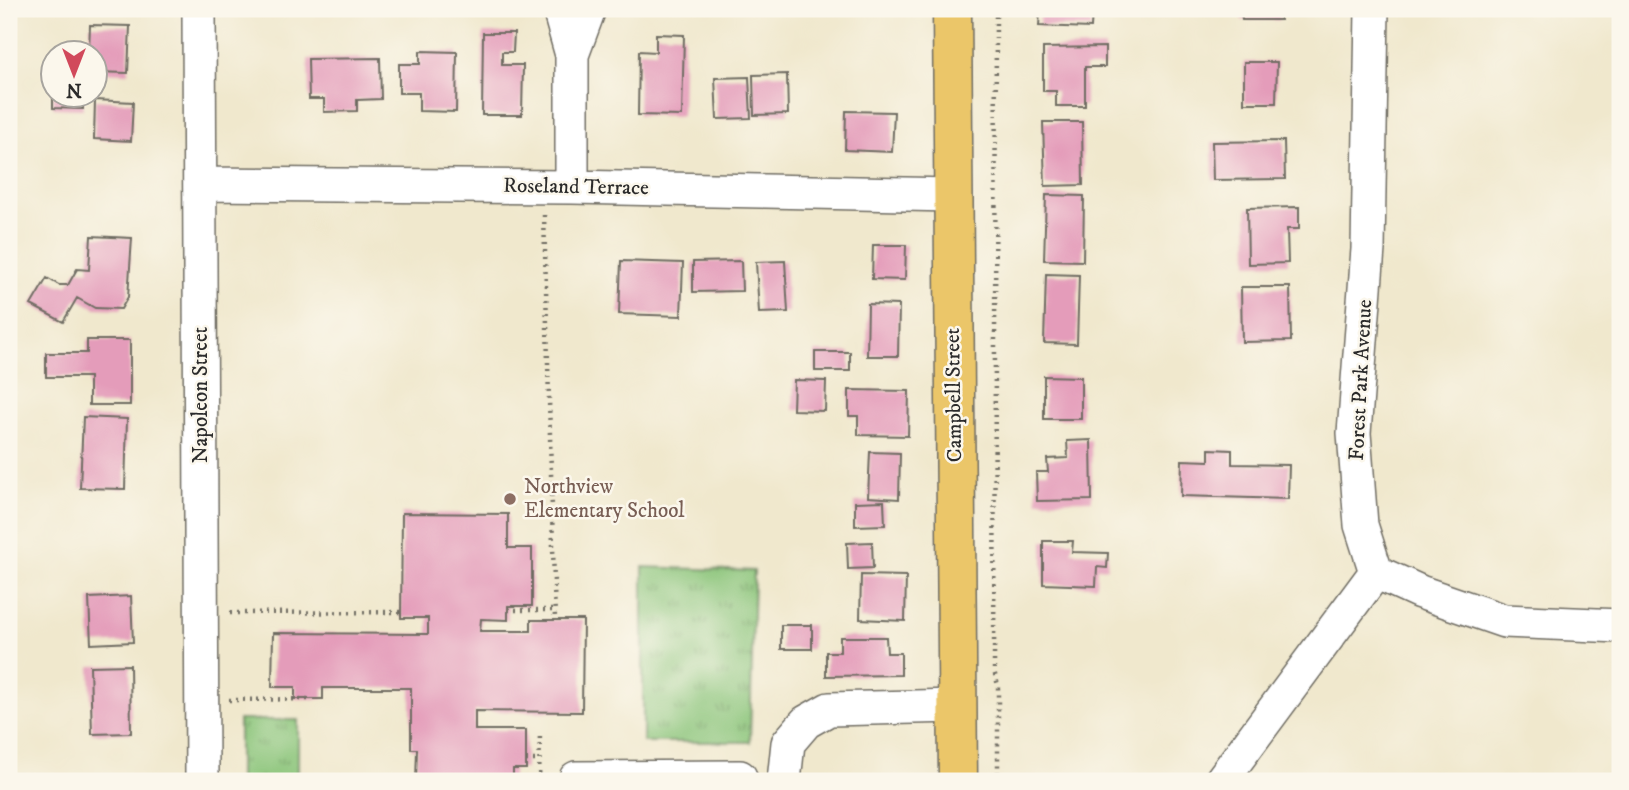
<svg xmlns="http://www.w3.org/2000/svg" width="1629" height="790" font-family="'IM FELL DW Pica',serif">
<defs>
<pattern id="grass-tufts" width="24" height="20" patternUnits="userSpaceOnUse" patternTransform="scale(1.75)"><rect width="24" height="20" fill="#8bc57a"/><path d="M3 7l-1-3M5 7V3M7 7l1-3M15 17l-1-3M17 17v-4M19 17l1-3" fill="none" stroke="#72a064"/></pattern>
</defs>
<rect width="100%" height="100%" fill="#fbf7ec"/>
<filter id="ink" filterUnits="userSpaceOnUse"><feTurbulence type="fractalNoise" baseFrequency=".0143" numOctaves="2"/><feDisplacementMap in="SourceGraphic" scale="14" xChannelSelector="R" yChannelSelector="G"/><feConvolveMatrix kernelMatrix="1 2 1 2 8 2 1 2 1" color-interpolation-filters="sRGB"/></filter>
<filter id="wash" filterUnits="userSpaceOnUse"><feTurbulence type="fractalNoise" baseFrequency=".00686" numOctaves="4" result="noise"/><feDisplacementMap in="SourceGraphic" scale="28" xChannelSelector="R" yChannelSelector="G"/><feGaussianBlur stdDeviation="1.57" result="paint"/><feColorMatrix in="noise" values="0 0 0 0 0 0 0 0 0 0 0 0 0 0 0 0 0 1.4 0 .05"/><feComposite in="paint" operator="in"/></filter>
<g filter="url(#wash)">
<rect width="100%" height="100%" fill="#f0e8cd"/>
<path fill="url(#grass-tufts)" stroke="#5b7852" stroke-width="2" d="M643,567L754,571L750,742H643Z
M239,720H298V781H239Z"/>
<g id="blocks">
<path fill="#e49cba" d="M1048,9H1092L1091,28L1039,26L1040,11H1048Z
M1241,9H1279L1280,20H1242Z
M90,25L130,26L128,73L94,72V52H89Z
M483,33H514L513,52H502V65H523L522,115H482Z
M656,34L684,35L682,116L638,115L639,51L656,52Z
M1105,47V67H1085V106H1056V91H1043V48Z
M420,51L457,52L456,112L419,111V93H399V64H420Z
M380,58L381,99L357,100V111L324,112V99H309L308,59Z
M1244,62H1277L1276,103H1244Z
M787,74L788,114L754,115L753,75Z
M749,77L751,118L717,119L715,78Z
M53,94H83V109L53,108Z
M95,100L133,102L131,141L94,139Z
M846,111L894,112L892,152L845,150Z
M1043,122H1082L1083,185L1045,186Z
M1284,141L1285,179L1213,180L1212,142Z
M1046,195L1084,196L1083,261L1044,260Z
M1299,207V229H1287L1288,263L1248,264L1247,208Z
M91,236L132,238L128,297L121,309L95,308L77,298L63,322L31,305L47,278L59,285H68L77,269L89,270Z
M873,245H906L905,280L872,279Z
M621,261L683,263L681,316L619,314Z
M741,261L742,291L693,292V262Z
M785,261L788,312L759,313L756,262Z
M1046,274L1079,275L1077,344L1044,343Z
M1241,287H1290L1291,341L1242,342Z
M868,304L899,305L898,356H867Z
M87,340H130V405H89V377H46V353H87Z
M815,352H850V371H815Z
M1044,376L1081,377V419H1044Z
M794,380L826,381L825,411L793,410Z
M849,390L909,391L908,436L858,435V416H849Z
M83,417L127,419L125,489L80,488Z
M1091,440L1092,500L1037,501L1036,472H1048L1047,459L1068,458L1067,441Z
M1209,449L1232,450V464L1289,465L1288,499L1181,496L1182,460L1209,461Z
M870,452L900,453L899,499L868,497Z
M884,501L885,525L855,526V502Z
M402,513L508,514V548H532V606H508V620L481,619L480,631H531V620H583L582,712L475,711V730H526V769H513V781H416L417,749H411V688H323V699H295V687H272L273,633L428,634V618H401Z
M1043,541H1073L1072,552L1108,553L1107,568L1097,567L1096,586L1043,584Z
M872,542L873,568L848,569L847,543Z
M861,575L906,576L905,621L860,619Z
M131,596L133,642L91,644L89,598Z
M781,625H812V649H781Z
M840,637H886L887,653H901V675L826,676V652H840Z
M130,665L131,733L92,734L90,666Z"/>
</g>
</g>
<g filter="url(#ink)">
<use href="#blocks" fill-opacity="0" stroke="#706d64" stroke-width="2"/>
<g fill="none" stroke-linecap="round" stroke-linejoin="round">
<g stroke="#706d64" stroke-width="36">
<path id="minor" d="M199,9L202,781
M559,9L572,55V187
M572,55L589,9
M200,184L572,187L951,195
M1376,572L1420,592L1504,621L1620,626
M576,781V778L740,777V781
M784,781L788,743L806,722L829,709L957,706
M1221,781L1376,572L1361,525L1354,433L1368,249L1372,9"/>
</g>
<g stroke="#706d64" stroke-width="41">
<path id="major" d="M952,9L958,781"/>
</g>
<path stroke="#706d64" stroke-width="4.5" stroke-dasharray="2 5" stroke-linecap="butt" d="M996,9L994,671L998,685V781
M544,215L555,620
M508,610H555
M230,613L401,612
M229,700L310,699
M526,760H539
M539,781L540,733"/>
<use href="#minor" stroke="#fff" stroke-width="33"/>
<use href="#major" stroke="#ebc669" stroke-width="38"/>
</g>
</g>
<circle fill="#8d6e63" stroke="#fbf7ec" stroke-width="2.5" cx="510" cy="499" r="7"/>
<g text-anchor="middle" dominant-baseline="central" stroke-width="5" stroke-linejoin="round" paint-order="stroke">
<g font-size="21" fill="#2b2b2b" stroke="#fbf7ec">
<text transform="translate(576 187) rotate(1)">Roseland Terrace</text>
<text transform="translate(1361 380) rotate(-87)">Forest Park Avenue</text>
<text transform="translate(201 395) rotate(-90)">Napoleon Street</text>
<text transform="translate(954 395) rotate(-91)">Campbell Street</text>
</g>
<g font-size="21" fill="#785e54" stroke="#fbf7ec" text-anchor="start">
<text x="524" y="487">Northview<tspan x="524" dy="24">Elementary School</tspan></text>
</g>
</g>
<rect width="1629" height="790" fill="none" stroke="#fbf7ec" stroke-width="35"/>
<g transform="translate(74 74) rotate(180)"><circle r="33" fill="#fbf7ec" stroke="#a8a59f" stroke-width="2"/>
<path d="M0-5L12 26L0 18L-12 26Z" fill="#d1495b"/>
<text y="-10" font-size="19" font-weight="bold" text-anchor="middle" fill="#2b2b2b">N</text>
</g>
</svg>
